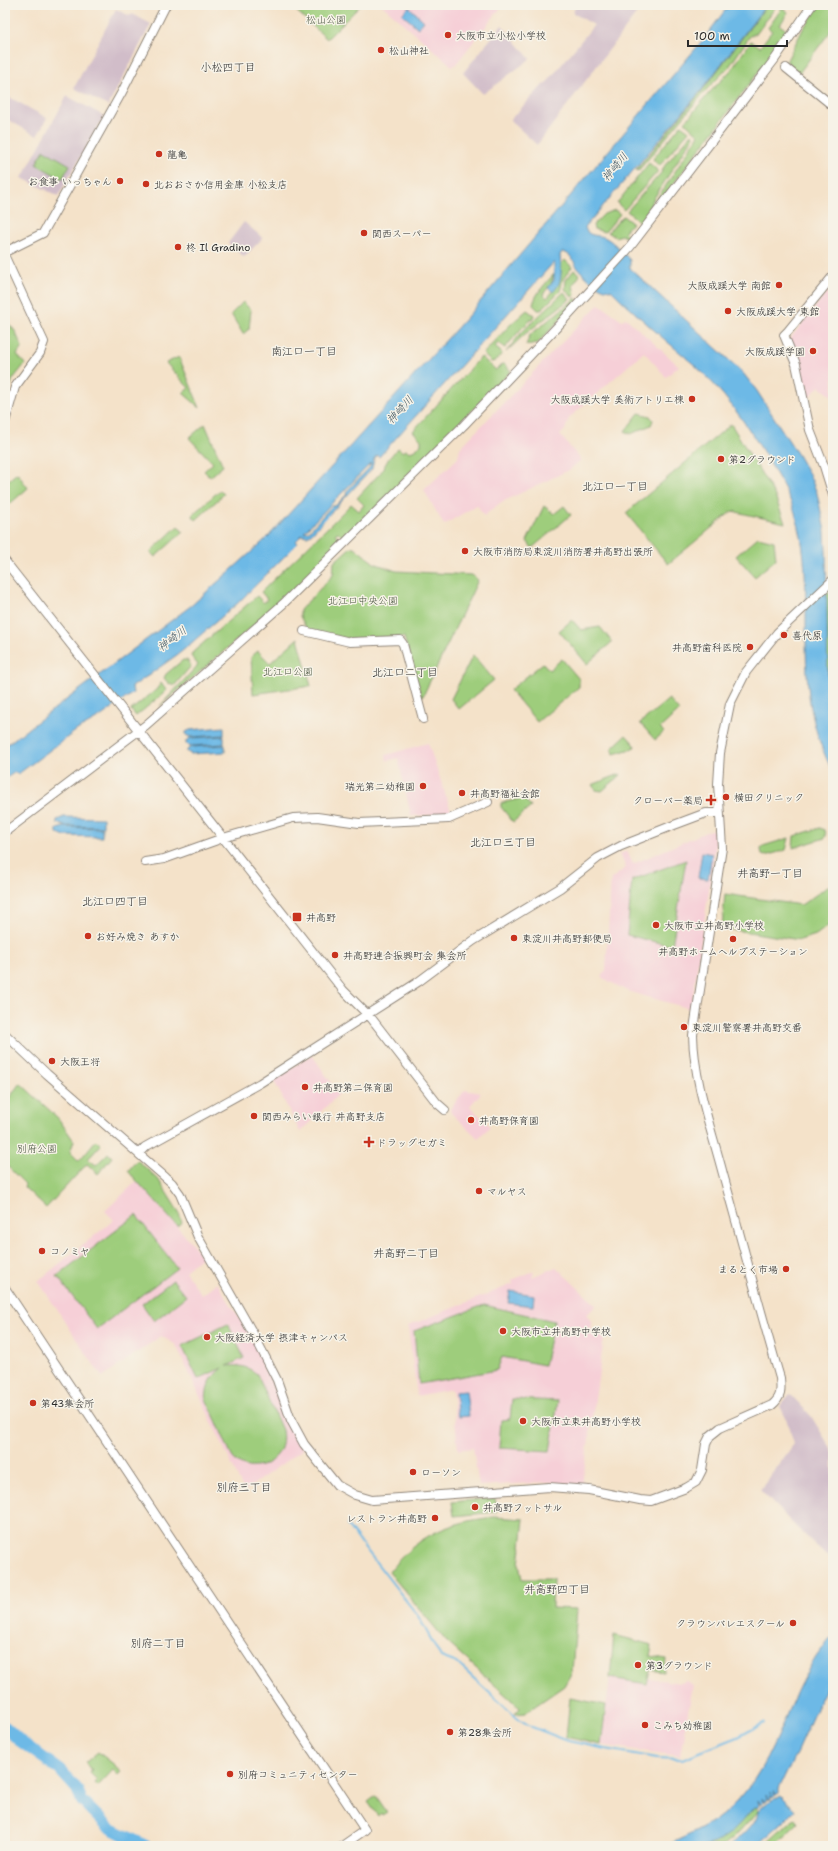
<svg xmlns="http://www.w3.org/2000/svg" width="838" height="1851" font-family="'Shantell Sans','Klee One',sans-serif">
<rect width="100%" height="100%" fill="#f7f3e8"/>
<filter id="ink" filterUnits="userSpaceOnUse"><feTurbulence type="fractalNoise" baseFrequency=".025" numOctaves="2"/><feDisplacementMap in="SourceGraphic" scale="8" xChannelSelector="R" yChannelSelector="G"/><feConvolveMatrix kernelMatrix="1 2 1 2 8 2 1 2 1" color-interpolation-filters="sRGB"/></filter>
<filter id="wash" filterUnits="userSpaceOnUse"><feTurbulence type="fractalNoise" baseFrequency=".012" numOctaves="4" result="noise"/><feDisplacementMap in="SourceGraphic" scale="16" xChannelSelector="R" yChannelSelector="G"/><feGaussianBlur stdDeviation="0.9" result="paint"/><feColorMatrix in="noise" values="0 0 0 0 0 0 0 0 0 0 0 0 0 0 0 0 0 1.4 0 .05"/><feComposite in="paint" operator="in"/></filter>
<g filter="url(#wash)">
<rect width="100%" height="100%" fill="#f4e2c9"/>
<path fill="#f6cfd7" d="M382,5H503L455,65L452,66Z
M833,285V397L819,386L808,399L806,397L789,340Z
M599,304L622,320L626,318L679,366L666,377L644,352L569,418L565,430L560,435L581,460L569,470L500,503L484,516L477,505L444,525L424,490L458,458L460,448Z
M428,743L451,811L450,814L411,816L398,758L387,761L386,755Z
M713,829L716,843L691,1009L627,991L601,977L606,970L611,879L626,868L620,854L627,851L633,864Z
M312,1055L339,1094L300,1132L273,1079Z
M465,1090L481,1093L470,1106L490,1127L478,1138L451,1113L450,1109Z
M137,1181L203,1256L185,1271L202,1295L217,1283L252,1338L273,1382L288,1422L303,1449L244,1491L176,1345L161,1336L102,1377L38,1281L114,1220L105,1211Z
M556,1267L596,1305L587,1315L592,1321L590,1329L605,1332L582,1485L548,1482L479,1486L473,1448L458,1450L452,1389L417,1396L408,1326L513,1284L512,1280L534,1271L532,1277Z
M610,1678L647,1684L648,1678L681,1683L686,1681L693,1685L680,1756L601,1745Z"/>
<path fill="#d1bdc9" d="M576,5H643L537,145L510,120L544,84L545,85L594,25L573,13Z
M116,9L130,16L132,14L151,24L108,106L74,88Z
M502,25L530,59L483,94L463,73Z
M67,96L104,116L58,196L22,178Z
M9,97L47,118L37,136L5,118V103Z
M244,222L263,238L244,257L228,243Z
M790,1394L811,1416L833,1452V1561L795,1526L760,1490L794,1444L786,1418L780,1406Z"/>
<path fill="#9ecd7b" stroke="#647c53" d="M290,5H361L327,39Z
M767,5H777L757,33L750,36L729,67L707,89L638,171L636,170L702,91Z
M819,5H833V28L799,73L787,63V60L803,29Z
M782,8L788,12L780,25L789,32L645,221L657,199L699,135L685,122L710,92L732,69L751,41L760,47L772,31L768,28Z
M681,125L689,131L659,166L653,159Z
M692,134L693,137L654,198L641,223L627,211L661,173L665,165Z
M44,150L70,165L62,179L36,164Z
M649,163L658,171L624,210L617,203Z
M615,210L620,214L605,232L594,229L593,225L604,214Z
M623,216L632,223L624,232L630,238L629,239L622,235L615,237L608,232Z
M565,260L572,267L563,279L560,291L541,310H538L533,305C535,294 546,283 554,274L551,284L543,294L547,298C557,288 562,279 561,264Z
M574,270L580,275L573,285L575,295L572,297L565,289L566,280Z
M564,292L570,299L525,334L506,352L522,332Z
M576,298L577,301L538,343L526,345L530,335Z
M243,302L251,310L249,329L243,334L231,314Z
M527,310L534,315L533,318L521,329L505,348L498,343L495,347L502,353L496,361L491,362L483,354L510,325Z
M5,319L15,331L22,347L17,355L25,364L13,379L7,395H5Z
M179,357L200,408L183,393L189,388L166,363Z
M481,357L496,370L503,363L511,371L345,539L338,532L335,534L342,541L281,602L160,706L198,665L191,656L193,652L257,596L264,603L267,599L261,592C291,562 322,534 351,504L359,511L364,505L357,498L381,472L389,458L398,448L403,452L406,450L410,452L415,450L421,445V440L413,431Z
M639,413L650,416L653,420L651,425L631,434L625,431Z
M205,424L223,466L210,477L204,471L213,463L189,438Z
M731,424L774,494L785,523L732,511L668,564L626,513Z
M17,473L28,488L5,508V483Z
M220,490L224,494L196,520L192,515Z
M544,506L554,514L564,506L571,515L532,548L527,541Z
M178,526L183,532L155,557L150,552Z
M758,537L774,541L776,559L755,577L736,556Z
M351,547H354L374,563L396,571L472,575L478,580L423,696H421L404,637L350,639L307,630L300,616V610L333,575L334,562Z
M833,590V715L828,688L826,595Z
M572,620L581,630L600,627L612,642L587,664L559,631Z
M298,638L311,686L253,694L251,657L258,651L270,663Z
M473,655L494,680L459,709L451,699Z
M562,659L579,679V687L537,722L510,690L543,663L549,670Z
M183,660H187L191,666L174,686L170,683L169,684L164,678L166,674Z
M161,683L166,690L164,693L136,716L131,710L156,690Z
M669,699L679,711L660,728L664,732L655,740L640,723Z
M626,735L635,745L634,748L614,754L612,748Z
M620,774L621,775L602,791L596,790L592,785Z
M524,798L531,807L513,822L501,807V803Z
M820,828L825,830L826,836L825,838L793,848L794,836Z
M789,838L786,850L765,856L762,855L761,849L763,846Z
M686,860L672,946L627,935L632,880Z
M833,883V922L816,935L800,940L722,928L725,894L801,905Z
M20,1083L58,1118L74,1141L70,1152L79,1161L96,1140L101,1145L88,1159L96,1165L108,1153L112,1157L98,1174L87,1164L46,1208L24,1187L25,1184L5,1164V1103Z
M137,1160L158,1179L178,1211L182,1222L177,1226L128,1171Z
M136,1215L177,1268L97,1329L57,1276Z
M173,1280L186,1296L154,1321L142,1304Z
M484,1305L554,1321L544,1365L502,1357L497,1370L419,1384L414,1331Z
M228,1324L244,1358L227,1366C239,1365 247,1366 257,1374L282,1430C284,1442 282,1452 272,1460C261,1469 243,1471 233,1458C230,1454 228,1447 225,1441C219,1427 213,1413 206,1399C207,1385 211,1377 222,1368L198,1379L182,1346Z
M512,1399L558,1401L550,1451L499,1448L501,1420L510,1419Z
M495,1498L497,1512L454,1516L452,1502Z
M494,1517L524,1519L519,1565L522,1579H553L552,1608L577,1609L572,1672L564,1686L525,1713L515,1714L520,1708L446,1641L389,1572C417,1535 449,1522 494,1517Z
M614,1635L652,1645L650,1656L666,1659L664,1672L650,1670L647,1684L610,1678Z
M570,1698L606,1705L601,1745L566,1737Z
M98,1752L116,1766L115,1767L121,1772L118,1775L113,1770L98,1786L95,1784L97,1780L90,1773L92,1770L85,1763Z
M376,1796L387,1812L382,1815L381,1813L378,1816L368,1802Z
M755,1806L758,1810L757,1812L734,1837L724,1845L705,1846C728,1837 739,1824 755,1806Z
M795,1819L798,1823L774,1846L767,1842L779,1831Z"/>
<path fill="#6db9e6" stroke="#4c7288" fill-rule="evenodd" d="M729,5H766L701,91L585,227C587,238 599,234 606,238C615,243 623,253 630,260V268L743,373L757,391L798,455L809,474L817,493L825,531L826,552L828,688L833,715V772C797,704 809,645 805,573C804,555 802,537 797,520C792,499 780,481 770,463C751,431 731,401 705,375C692,362 678,351 664,339C646,323 628,307 611,290C599,290 585,277 577,267C573,261 571,253 562,252L560,255C561,269 564,281 553,292L548,288L554,280V262L379,457L377,455L374,459L372,469L311,534L307,536L302,535L296,541L298,543L238,603L211,626L181,652L132,687L133,693L100,717L77,730L18,774L15,772L5,779V746L192,605L267,538L467,317L703,40ZM371,463L370,467L346,492L347,494L335,506H332L309,531L304,532Z
M409,7L424,21L418,28L402,14Z
M224,727V735L190,737L186,735V732L190,730Z
M224,736V744L191,746L186,744V741L190,738Z
M225,745V752L191,754L187,752V750L191,747Z
M64,817L103,818V827L64,826L57,823V820Z
M64,827L102,828V837L65,836L57,833V829Z
M702,852L712,854L708,879L698,878Z
M510,1291L534,1295L533,1306L508,1303Z
M466,1391L469,1416L458,1417L455,1392Z
M833,1636V1676L819,1702L797,1751L798,1752L796,1756L794,1757L779,1789V1793L776,1795L774,1790L775,1796L772,1798L770,1792L771,1799L768,1800L766,1795L767,1801L765,1803L762,1798L763,1804L761,1805L758,1800L759,1806L757,1808L755,1806C741,1822 728,1840 707,1845C695,1849 679,1846 666,1846C689,1834 709,1828 729,1809C782,1761 785,1686 833,1636Z
M781,1795L795,1810C783,1823 769,1834 756,1846H729C739,1838 758,1824 758,1810Z"/>
<g fill="none" stroke-linecap="round" stroke-linejoin="round">
<path stroke="#6db9e6" stroke-width="2" d="M347,1525L418,1616L441,1657L457,1663L517,1718L532,1727L568,1741L606,1749L657,1758L682,1759L738,1737L764,1723"/>
<path stroke="#6db9e6" stroke-width="12" d="M5,1727L20,1741L60,1770L77,1789L82,1801L108,1827L146,1846"/>
</g>
</g>
<g filter="url(#ink)">
<g fill="none" stroke-linecap="round" stroke-linejoin="round">
<g stroke="#90867a" stroke-width="10">
<path id="secondary" d="M786,68L833,106
M5,252L43,233L122,92L166,5
M5,257L44,342L40,353L15,387L5,422
M833,276L788,331L784,335L796,364L810,430L824,466L833,495
M5,561L343,990L372,1019L437,1103L445,1110
M304,631L350,642L400,640L403,644L423,719
M5,832L146,725L283,604L464,425L557,327L630,247L775,59L812,5
M145,862L164,859L223,838L293,818L317,817L359,823L449,819L488,802
M5,1034L47,1074L172,1183L180,1194L198,1237L255,1337L277,1380L291,1420L304,1444L337,1485L355,1495L372,1500L549,1487L589,1490L640,1500L651,1501L686,1488L696,1482L702,1470L706,1444L710,1436L720,1428L772,1405C782,1397 781,1390 780,1378C760,1310 742,1242 723,1174C711,1128 694,1082 693,1035L722,848L718,784L720,753L730,704L746,672L777,633L833,580
M139,1153L145,1147L260,1083L418,982L473,941L560,888L598,858L621,846L674,825L706,813H719
M5,1288L365,1830L342,1846"/>
</g>
<use href="#secondary" stroke="#fff" stroke-width="8"/>
</g>
</g>
<g fill="#c8321e" stroke="#f7f3e8" stroke-width="1.5">
<circle cx="448" cy="35" r="4"/>
<circle cx="381" cy="50" r="4"/>
<circle cx="159" cy="154" r="4"/>
<circle cx="120" cy="181" r="4"/>
<circle cx="146" cy="184" r="4"/>
<circle cx="364" cy="233" r="4"/>
<circle cx="178" cy="247" r="4"/>
<circle cx="779" cy="285" r="4"/>
<circle cx="728" cy="311" r="4"/>
<circle cx="813" cy="351" r="4"/>
<circle cx="692" cy="399" r="4"/>
<circle cx="721" cy="459" r="4"/>
<circle cx="465" cy="551" r="4"/>
<circle cx="784" cy="635" r="4"/>
<circle cx="750" cy="647" r="4"/>
<circle cx="423" cy="786" r="4"/>
<circle cx="462" cy="793" r="4"/>
<circle cx="726" cy="797" r="4"/>
<path d="M709 794h4v4h4v4h-4v4h-4v-4h-4v-4h4z"/>
<rect x="292" y="912" width="10" height="10" rx="2"/>
<circle cx="656" cy="925" r="4"/>
<circle cx="88" cy="936" r="4"/>
<circle cx="514" cy="938" r="4"/>
<circle cx="733" cy="939" r="4"/>
<circle cx="335" cy="955" r="4"/>
<circle cx="684" cy="1027" r="4"/>
<circle cx="52" cy="1061" r="4"/>
<circle cx="305" cy="1087" r="4"/>
<circle cx="254" cy="1116" r="4"/>
<circle cx="471" cy="1120" r="4"/>
<path d="M367 1136h4v4h4v4h-4v4h-4v-4h-4v-4h4z"/>
<circle cx="479" cy="1191" r="4"/>
<circle cx="42" cy="1251" r="4"/>
<circle cx="786" cy="1269" r="4"/>
<circle cx="503" cy="1331" r="4"/>
<circle cx="207" cy="1337" r="4"/>
<circle cx="33" cy="1403" r="4"/>
<circle cx="523" cy="1421" r="4"/>
<circle cx="413" cy="1472" r="4"/>
<circle cx="475" cy="1507" r="4"/>
<circle cx="435" cy="1518" r="4"/>
<circle cx="793" cy="1623" r="4"/>
<circle cx="638" cy="1665" r="4"/>
<circle cx="645" cy="1725" r="4"/>
<circle cx="450" cy="1732" r="4"/>
<circle cx="230" cy="1774" r="4"/>
</g>
<g text-anchor="middle" dominant-baseline="central" stroke-width="3" stroke-linejoin="round" paint-order="stroke">
<g font-size="10" fill="#48543f" stroke="#f7f3e8">
<text x="326" y="19">松山公園</text>
<text x="363" y="600">北江口中央公園</text>
<text x="288" y="671">北江口公園</text>
<text x="37" y="1148">別府公園</text>
</g>
<g font-size="10" fill="#2b2b2b" stroke="#f7f3e8" text-anchor="start">
<text x="456" y="35">大阪市立小松小学校</text>
<text x="389" y="50">松山神社</text>
<text x="167" y="154">龍亀</text>
<text x="112" y="181" text-anchor="end">お食事 いっちゃん</text>
<text x="154" y="184">北おおさか信用金庫 小松支店</text>
<text x="372" y="233">関西スーパー</text>
<text x="186" y="247">柊 Il Gradino</text>
<text x="771" y="285" text-anchor="end">大阪成蹊大学 南館</text>
<text x="736" y="311">大阪成蹊大学 東館</text>
<text x="805" y="351" text-anchor="end">大阪成蹊学園</text>
<text x="684" y="399" text-anchor="end">大阪成蹊大学 美術アトリエ棟</text>
<text x="729" y="459">第2グラウンド</text>
<text x="473" y="551">大阪市消防局東淀川消防署井高野出張所</text>
<text x="792" y="635">喜代原</text>
<text x="742" y="647" text-anchor="end">井高野歯科医院</text>
<text x="415" y="786" text-anchor="end">瑞光第二幼稚園</text>
<text x="470" y="793">井高野福祉会館</text>
<text x="734" y="797">横田クリニック</text>
<text x="703" y="800" text-anchor="end">クローバー薬局</text>
<text x="306" y="917">井高野</text>
<text x="664" y="925">大阪市立井高野小学校</text>
<text x="96" y="936">お好み焼き あすか</text>
<text x="522" y="938">東淀川井高野郵便局</text>
<text x="733" y="951" text-anchor="middle">井高野ホームヘルプステーション</text>
<text x="343" y="955">井高野連合振興町会 集会所</text>
<text x="692" y="1027">東淀川警察署井高野交番</text>
<text x="60" y="1061">大阪王将</text>
<text x="313" y="1087">井高野第二保育園</text>
<text x="262" y="1116">関西みらい銀行 井高野支店</text>
<text x="479" y="1120">井高野保育園</text>
<text x="377" y="1142">ドラッグセガミ</text>
<text x="487" y="1191">マルヤス</text>
<text x="50" y="1251">コノミヤ</text>
<text x="778" y="1269" text-anchor="end">まるとく市場</text>
<text x="511" y="1331">大阪市立井高野中学校</text>
<text x="215" y="1337">大阪経済大学 摂津キャンパス</text>
<text x="41" y="1403">第43集会所</text>
<text x="531" y="1421">大阪市立東井高野小学校</text>
<text x="421" y="1472">ローソン</text>
<text x="483" y="1507">井高野フットサル</text>
<text x="427" y="1518" text-anchor="end">レストラン井高野</text>
<text x="785" y="1623" text-anchor="end">クラウンバレエスクール</text>
<text x="646" y="1665">第3グラウンド</text>
<text x="653" y="1725">こみち幼稚園</text>
<text x="458" y="1732">第28集会所</text>
<text x="238" y="1774">別府コミュニティセンター</text>
</g>
<g font-size="11" fill="#2b2b2b" stroke="#f7f3e8">
<text x="228" y="67">小松四丁目</text>
<text x="304" y="351">南江口一丁目</text>
<text x="615" y="486">北江口一丁目</text>
<text x="405" y="672">北江口二丁目</text>
<text x="503" y="842">北江口三丁目</text>
<text x="770" y="873">井高野一丁目</text>
<text x="115" y="901">北江口四丁目</text>
<text x="406" y="1253">井高野二丁目</text>
<text x="244" y="1487">別府三丁目</text>
<text x="557" y="1589">井高野四丁目</text>
<text x="158" y="1643">別府二丁目</text>
</g>
<g font-size="11" font-style="italic" fill="#3f5663" stroke="#f7f3e8">
<text transform="translate(615 167) rotate(-50)">神崎川</text>
<text transform="translate(400 410) rotate(-47)">神崎川</text>
<text transform="translate(172 639) rotate(-37)">神崎川</text>
</g>
</g>
<rect width="838" height="1851" fill="none" stroke="#f7f3e8" stroke-width="20"/>
<path d="M688 40v6h99v-6" fill="none" stroke="#2b2b2b" stroke-width="2"/>
<text x="694" y="40" font-size="12" fill="#2b2b2b" stroke="#f7f3e8" stroke-width="3" paint-order="stroke">100 m</text>
</svg>
